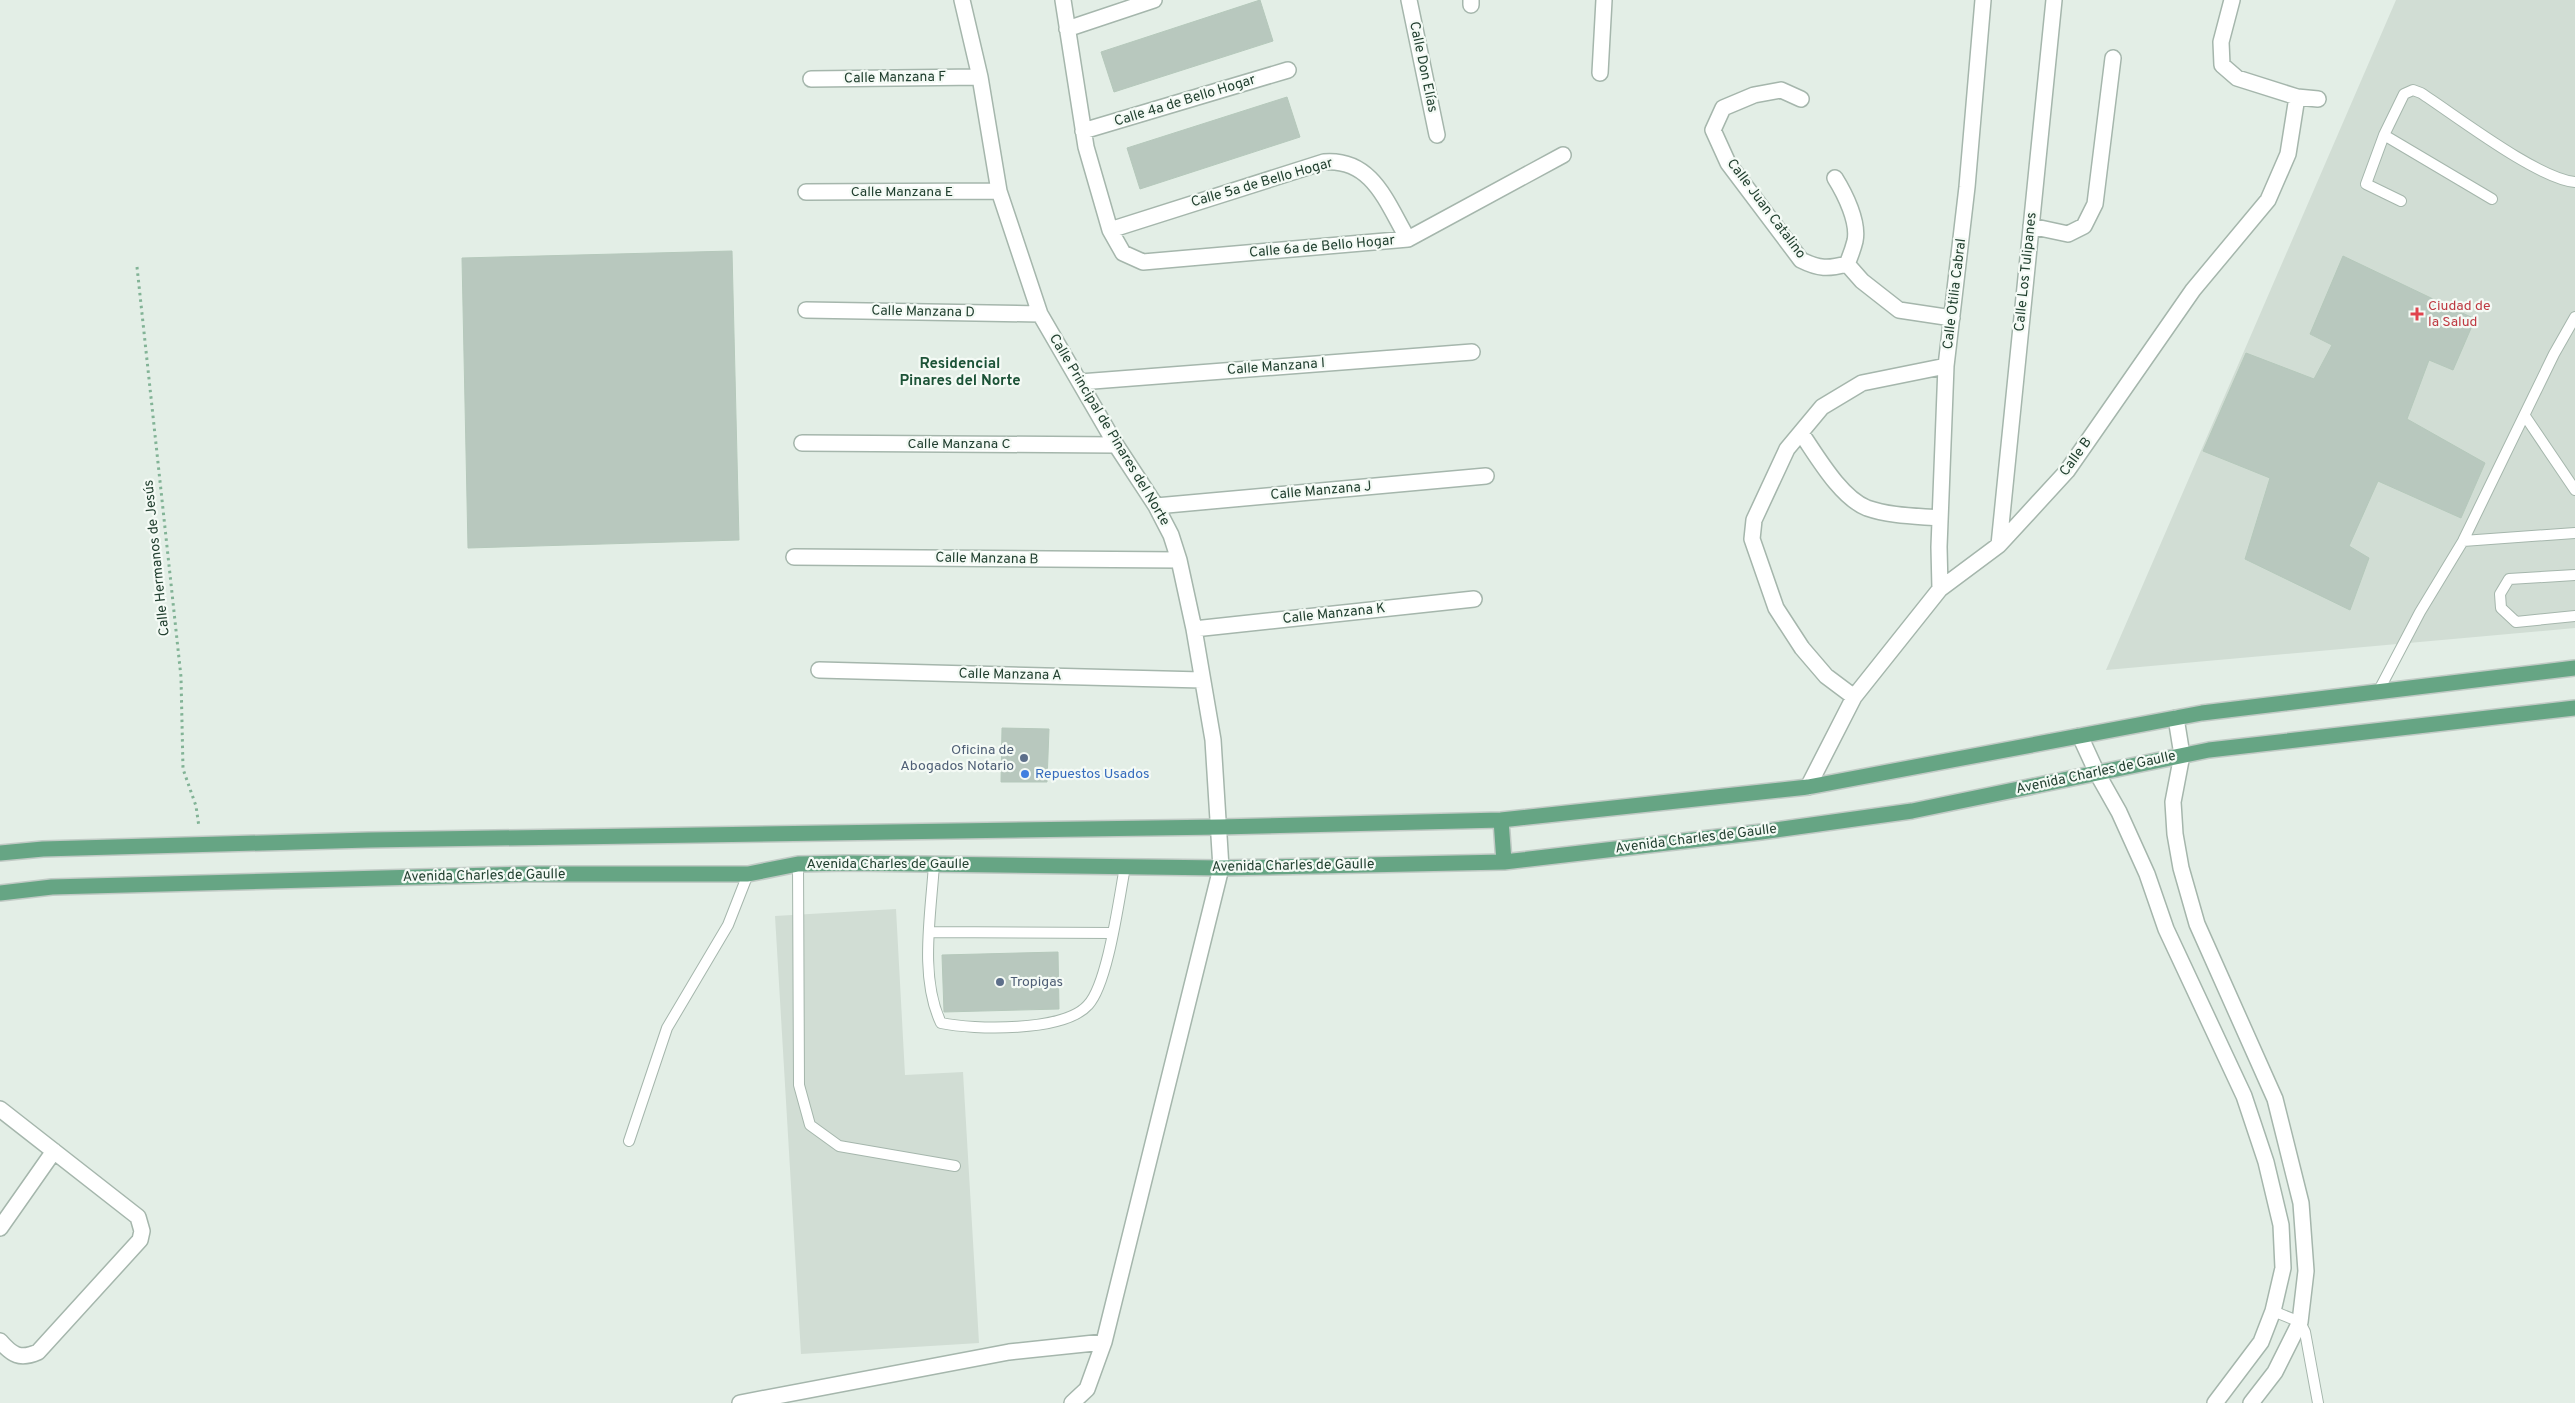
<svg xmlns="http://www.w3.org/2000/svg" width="2575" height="1403" font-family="Overpass,sans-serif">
<rect width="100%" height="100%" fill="#e3eee6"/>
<path fill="#d1ddd4" d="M2396,0H2575V628L2106,670Z
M896,909L905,1075L963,1072L979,1343L801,1354L775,916Z"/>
<path fill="#b8c8be" stroke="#b5c8bb" d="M1260,0L1273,41L1114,92L1101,52Z
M1287,97L1300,137L1140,189L1127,148Z
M732,251L739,540L468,548L462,258Z
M2343,256L2475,319L2453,370L2429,360L2407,419L2485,463L2461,518L2378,481L2349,546L2369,558L2350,610L2245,559L2270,478L2203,451L2246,353L2314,379L2332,345L2310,334Z
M1002,728L1049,729L1047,782H1001Z
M1058,952L1059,1009L944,1012L942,955Z"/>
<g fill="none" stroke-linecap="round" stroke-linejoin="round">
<g stroke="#a5b6ac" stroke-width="12">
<path id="lane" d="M2384,135L2366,184L2401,201
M2492,199L2384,135L2404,94L2413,90L2421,93C2455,115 2538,179 2575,182
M2525,416L2575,490
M2463,541L2575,533
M2575,575L2509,579L2500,594L2501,608L2516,622L2575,616
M2378,692L2420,612L2463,541L2554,354L2575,317
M798,864L799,1085L810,1125L839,1146L955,1166
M934,864C931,914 919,977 941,1023C974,1030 1064,1032 1088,1005C1108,984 1119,898 1125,867
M931,932L1112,933
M629,1141L667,1028L728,925L748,874
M2273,1311L2300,1322L2305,1332L2318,1403"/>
</g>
<g stroke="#a5b6ac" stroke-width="18">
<path id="street" d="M962,0L980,77L999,191L1040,314L1116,445L1156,506L1171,535L1179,560L1194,629L1213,740L1221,868L1104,1342L1087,1389L1072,1403
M1063,0L1086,147L1110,230L1123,253L1143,262L1408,239L1563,155
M1409,0L1437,135
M2232,0L2221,42L2222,65L2237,78L2297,97L2318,99
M1471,5V0
M1067,29L1154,0
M1600,73L1604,0
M811,79L980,77
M1801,99L1781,90L1754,95L1723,108L1713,130L1728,163L1801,260C1819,269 1828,269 1847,264L1862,281L1899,310L1952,318
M1083,131L1288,70
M1835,178C1845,194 1859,222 1855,241C1853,249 1850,257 1847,264
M806,192L999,191
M2031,226L2068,234L2084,226L2095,204L2113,58
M1110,230L1324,162C1373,158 1387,204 1408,239
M806,310L1040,314
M1080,382L1472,352
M1801,433C1817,456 1840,497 1867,508C1890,516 1916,516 1940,518
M802,443L1116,445
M1156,506L1486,476
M1999,545L2054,0
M794,557L1179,560
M1940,589L1939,547L1946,366L1967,187L1983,0
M1194,629L1474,599
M819,670L1202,680
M1854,697L1826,676L1802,648L1776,608L1752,539L1754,520L1787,449L1822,407L1862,383L1946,366
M2176,718L2182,755L2173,802L2175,834L2181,868L2197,924L2275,1099L2301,1203L2306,1271L2300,1322L2275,1372L2251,1403
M2080,736L2097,773L2119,812L2147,874L2166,929L2244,1096L2266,1162L2281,1225L2283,1268L2273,1311L2261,1342L2215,1403
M1808,787L1854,697L1940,589L1999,545L2067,471L2193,290L2268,200L2288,154L2297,97
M0,1109L138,1217L142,1231L140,1240L38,1352C20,1360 12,1355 0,1341
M0,1228L54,1151
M740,1403L1009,1352L1104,1342"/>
</g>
<g stroke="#c1cac5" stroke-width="18">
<path id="primary" d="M1501,820L1504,862
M0,853L43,849L369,840L1220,827L1501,820L1808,787L2202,713L2575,668
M0,893L52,887L525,874H748L798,864L849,863L1221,868L1504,862L1761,832L1912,811L2209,750L2575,708"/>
</g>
<path stroke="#82b396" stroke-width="3" stroke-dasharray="2.5 4" stroke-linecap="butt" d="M137,267L181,677L183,769L196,806L199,827"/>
<use href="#lane" stroke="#fff" stroke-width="10"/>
<use href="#street" stroke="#fff" stroke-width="15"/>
<use href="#primary" stroke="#66a584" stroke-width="15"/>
</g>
<path fill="#e0444e" stroke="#f4faf5" stroke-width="2" d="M2414.5 306.5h5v5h5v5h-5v5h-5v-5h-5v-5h5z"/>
<g fill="#5c6f8a" stroke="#f4faf5" stroke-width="2">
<circle cx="1024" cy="758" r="5"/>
<circle cx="1000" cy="982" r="5"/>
</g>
<circle fill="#3f7fe0" stroke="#f4faf5" stroke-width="2" cx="1025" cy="774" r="5"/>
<g text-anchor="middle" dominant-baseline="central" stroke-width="4.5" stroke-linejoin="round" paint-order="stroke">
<g font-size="14" fill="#224030" stroke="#f4faf5">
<text transform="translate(1423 67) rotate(78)">Calle Don Elías</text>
<text transform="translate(895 78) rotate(-1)">Calle Manzana F</text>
<text transform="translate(1185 101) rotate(-17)">Calle 4a de Bello Hogar</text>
<text transform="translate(1262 183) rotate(-16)">Calle 5a de Bello Hogar</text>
<text x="902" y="192">Calle Manzana E</text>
<text transform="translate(1766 209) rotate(53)">Calle Juan Catalino</text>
<text transform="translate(1322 247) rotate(-5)">Calle 6a de Bello Hogar</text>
<text transform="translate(2026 272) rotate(-84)">Calle Los Tulipanes</text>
<text transform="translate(1955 294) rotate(-83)">Calle Otilia Cabral</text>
<text transform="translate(923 312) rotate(1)">Calle Manzana D</text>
<text transform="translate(1276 367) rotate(-4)">Calle Manzana I</text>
<text transform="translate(1109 430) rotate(59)">Calle Principal de Pinares del Norte</text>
<text x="959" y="444">Calle Manzana C</text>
<text transform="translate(2076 457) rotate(-54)">Calle B</text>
<text transform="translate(1321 491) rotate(-5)">Calle Manzana J</text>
<text transform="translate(157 558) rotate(-96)">Calle Hermanos de Jesús</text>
<text transform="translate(987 559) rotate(1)">Calle Manzana B</text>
<text transform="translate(1334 614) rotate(-6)">Calle Manzana K</text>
<text transform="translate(1010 675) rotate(1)">Calle Manzana A</text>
<text transform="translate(2096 773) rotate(-12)">Avenida Charles de Gaulle</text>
<text transform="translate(1696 839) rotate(-7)">Avenida Charles de Gaulle</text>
<text x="888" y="864">Avenida Charles de Gaulle</text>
<text transform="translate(1293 866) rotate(-1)">Avenida Charles de Gaulle</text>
<text transform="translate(484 876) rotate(-1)">Avenida Charles de Gaulle</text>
</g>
<g font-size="14" fill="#be3a42" stroke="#f4faf5" text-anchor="start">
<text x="2428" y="306">Ciudad de<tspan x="2428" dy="16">la Salud</tspan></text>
</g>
<g font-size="14" fill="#4e5e75" stroke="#f4faf5" text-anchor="end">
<text x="1014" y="750">Oficina de<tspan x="1014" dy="16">Abogados Notario</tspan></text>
<text x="1010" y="982" text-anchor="start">Tropigas</text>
</g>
<g font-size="14" fill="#366cbe" stroke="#f4faf5" text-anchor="start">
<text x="1035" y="774">Repuestos Usados</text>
</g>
<g font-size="15" font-weight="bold" fill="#1c5337" stroke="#f4faf5">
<text x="960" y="364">Residencial<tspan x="960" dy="17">Pinares del Norte</tspan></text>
</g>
</g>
</svg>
